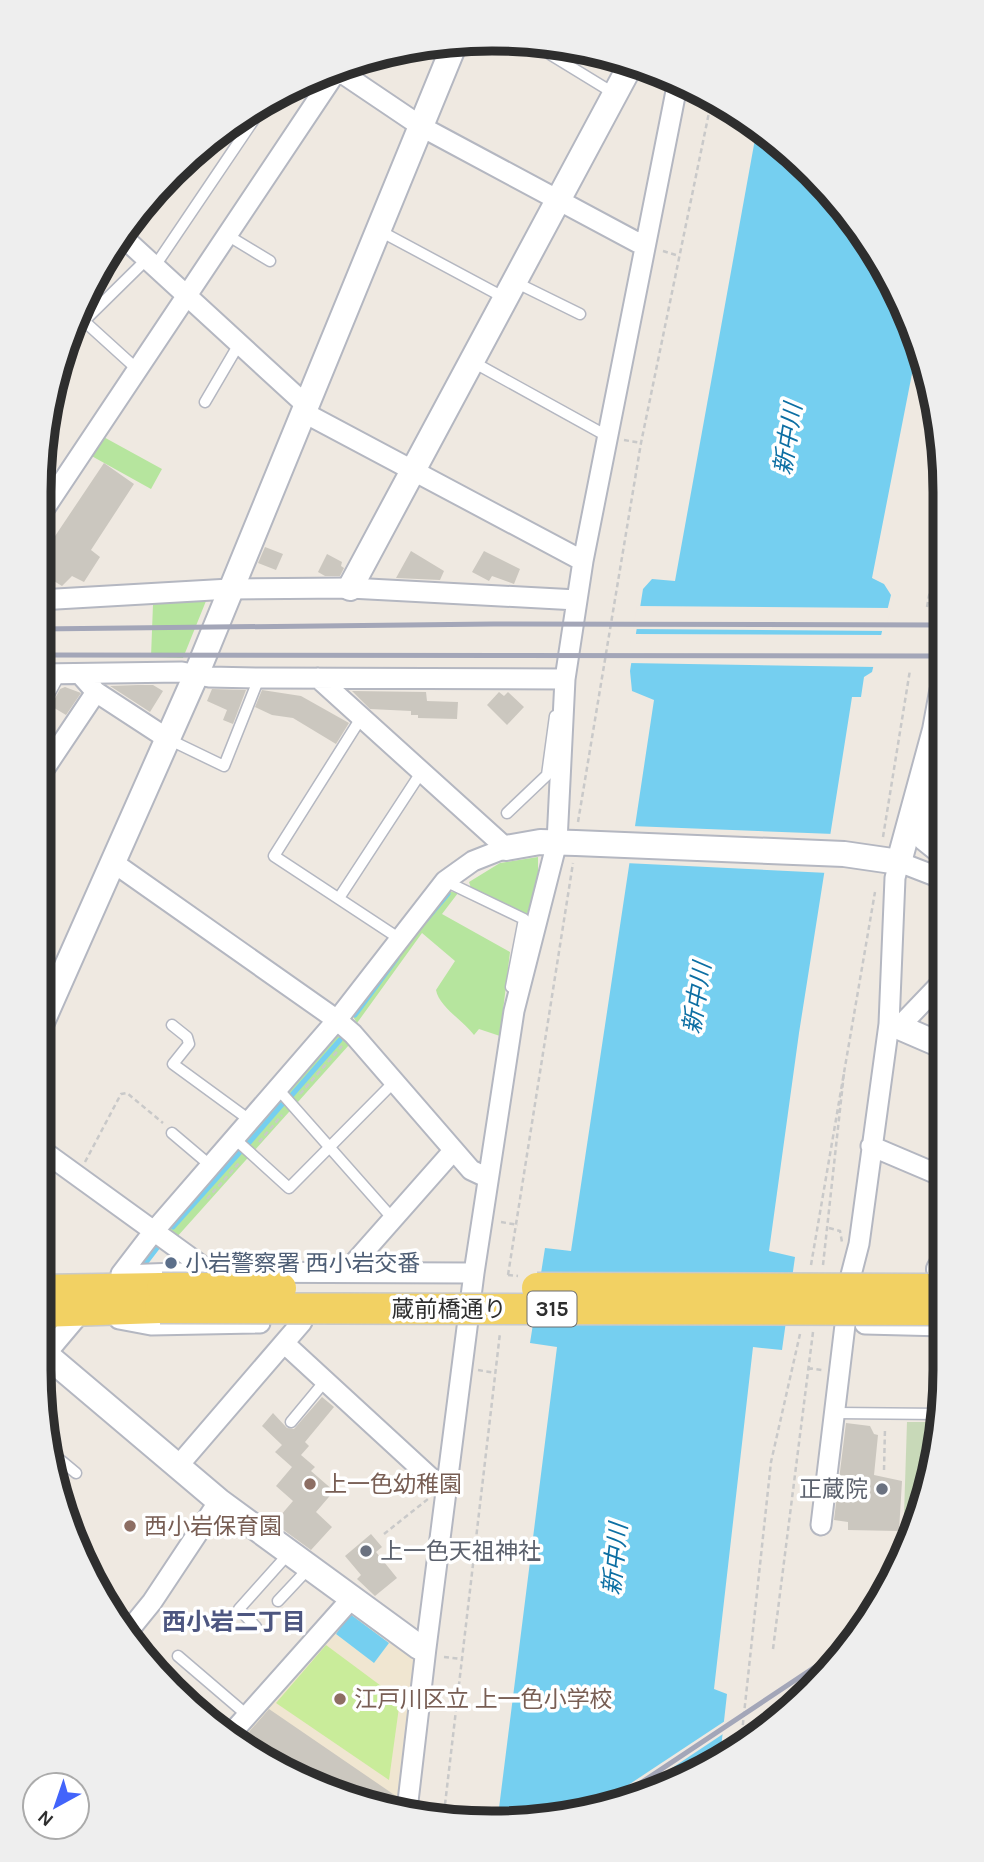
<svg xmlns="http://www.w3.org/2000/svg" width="984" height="1862" font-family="Karla,'Noto Sans JP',sans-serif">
<rect width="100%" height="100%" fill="#efe9e1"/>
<path fill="#f0e6d1" d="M347,1609L417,1659L400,1810L375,1808L240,1747L233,1740Z"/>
<path fill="#b6e59e" d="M100,435L162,469L151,489L88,454Z
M206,601L183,658L151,657L153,604Z
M538,857V876L527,915L471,888L469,882L500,863Z
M448,891L458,893L442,914L510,952L500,1036L479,1029L474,1035C463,1020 439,1007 436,990L455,961L422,933L357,1023L352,1015Z
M335,1036L344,1037L349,1045L176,1238L169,1231L170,1223Z"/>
<path fill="#c8d9b8" d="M907,1422H941L930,1488L919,1516L904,1515Z"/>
<path fill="#c9ec9a" d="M326,1645L400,1700L389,1780L276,1703Z"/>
<path fill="#75cff0" d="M757,128L791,151L852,216L911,319L918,343L872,578L884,584L891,595L872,672L864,677L861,697H852L799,1033L769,1251L795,1257L782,1350L753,1347L714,1689L727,1694L720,1757L692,1777L551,1820L498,1816L557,1347L530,1343L545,1248L571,1251L654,700L632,691L630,671L643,589L652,579L675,581Z
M350,1614L389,1643L374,1663L336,1634Z"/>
<path fill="#efe9e1" d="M637,606L891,608L885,631L633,629Z
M632,634L884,635L876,667L628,663Z
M631,826L834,834L828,873L625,863Z
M728,1719L726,1732L630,1796L598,1805Z"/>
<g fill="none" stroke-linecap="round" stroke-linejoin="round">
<path stroke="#75cff0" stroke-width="5" d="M426,920L448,894
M355,1015L397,958
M291,1096L340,1040
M247,1145L285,1101
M173,1227L241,1151
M144,1265L157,1248
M40,1376L46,1371"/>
</g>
<path fill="#cbc7bf" d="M104,463L134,484L91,550L100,557L84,582L72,576L62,586L39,572V560Z
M265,547L283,554L276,570L258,563Z
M411,551L444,571L440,580L396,578Z
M484,551L520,569L514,584L492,576L489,581L472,572Z
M327,554L342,562L341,566L344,568L340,576H325L318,572Z
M138,685H153L163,691L150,712L110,686Z
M65,687L81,693L66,715L51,706L60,689Z
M212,689L246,690L233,724L223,720L227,710L207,701Z
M262,690L301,696L349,723L336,744L293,718L272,715L255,707Z
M352,691L426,692L427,701L458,702L457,719L418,718V715H411V711L370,709Z
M499,692L504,696L508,692L524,707L507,725L487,705Z
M322,1397L334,1407L305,1442L309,1446L301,1455L315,1467L311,1471L334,1491L316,1512L332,1527L311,1550L274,1523L293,1501L276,1486L292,1467L275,1452L282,1445L262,1426L273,1413L287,1428L294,1429Z
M846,1423L870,1426L874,1434L878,1435L874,1475L902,1481L899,1531L848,1530V1522L834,1520Z
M371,1534L382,1547L376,1552L397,1578L375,1596L357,1579L361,1575L345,1556Z
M269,1709L396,1796L392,1809L375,1808L240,1747L241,1741Z"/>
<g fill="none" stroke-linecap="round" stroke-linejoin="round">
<g stroke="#b4b7c1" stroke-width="13">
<path id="service" d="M548,53L615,94
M380,231L505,298
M227,235L270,261
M155,266L257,115
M515,282L580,314
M473,362L607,436
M138,370L84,321L147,259
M205,402L239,344
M39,713L60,674
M361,718L274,856L400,939
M168,739L224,766L259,678
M507,813L547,775L555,716
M445,881L524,919L511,987
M339,898L422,771
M172,1025L187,1037L189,1044L173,1064L251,1121
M278,1089L393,1219
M172,1133L211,1166
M235,1139L289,1188L395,1081
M835,1413L942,1414
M937,1414L939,1326
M291,1422L325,1381
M52,1453L76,1473
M278,1601L309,1568
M256,1627L239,1609L290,1552
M178,1656L247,1715"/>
</g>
<g stroke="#b4b7c1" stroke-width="23">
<path id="minor" d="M336,69L422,127L644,246
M125,239L306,405
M303,412L583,561L565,679L557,842L514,1011L474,1273L426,1648L419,1647
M39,517L340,66
M583,561L678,81
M39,600L230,589L350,588L577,600
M39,674L182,672L209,677L259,678L565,679
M80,674L96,692L168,739
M936,759L923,840L943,856
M39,777L96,692
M114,863L337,1020L353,1034L471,1170L488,1178
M889,1024L899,1027L943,981
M871,1146L944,1177
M39,1148L202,1266L205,1272
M346,1272L453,1151
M121,1274L154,1231L337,1020L445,881L473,861L506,848L318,678
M121,1275L205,1272L474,1273
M119,1319L151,1325L260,1323
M865,1324L944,1326
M284,1343L445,1491
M39,1362L82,1311
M178,1466L302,1322
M821,1525L851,1275L859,1244L889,1024L895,878L899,862L943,879
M126,1634L152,1602L219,1501
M229,1736L352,1598
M407,1810L426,1648"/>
</g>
<g stroke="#b4b7c1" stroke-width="28">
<path id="tertiary" d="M350,588L629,68
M506,848L540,842L576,843L844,854L899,862L935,730L942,692
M899,1027L943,1046
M39,1029L196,675L453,48
M939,1269L944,1260
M50,1358L219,1501L419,1647"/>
</g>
<g stroke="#c9c9c9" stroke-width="33">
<path id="primary" d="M39,1290L162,1288
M39,1312L160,1308"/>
</g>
<path stroke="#c9c9c9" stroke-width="2.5" stroke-dasharray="5 3.5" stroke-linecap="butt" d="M663,251L679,256
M624,440L641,443
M39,463L49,458L55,460
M927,607L942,525
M578,822L641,443L712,98
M883,837L910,670
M300,1094L342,1046
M259,1142L282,1115
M85,1162L121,1094L127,1093L163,1123
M207,1199L240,1162
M501,1222L518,1225
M829,1228L840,1231L842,1242
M811,1265L875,892
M823,1265L844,1073
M508,1275L573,863
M808,1368L822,1370
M478,1370L495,1373
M41,1386L47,1380
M884,1470L885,1428
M384,1534L428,1499
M773,1649L813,1332
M444,1657L461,1659
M741,1742L771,1462L800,1334
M444,1813L500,1333"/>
<use href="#service" stroke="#fff" stroke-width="10"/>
<use href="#minor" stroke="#fff" stroke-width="19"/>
<use href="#tertiary" stroke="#fff" stroke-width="24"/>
<use href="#primary" stroke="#f2d163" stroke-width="30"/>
<path stroke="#a3a6b8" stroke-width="5" d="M39,629L493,624L942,625
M39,655L942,656
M615,1800L842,1649"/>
<g stroke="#c9c9c9" stroke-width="33" stroke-linecap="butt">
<path id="primary-bridge" d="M162,1288H281
M537,1288L928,1289
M160,1308L944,1310"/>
</g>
<path stroke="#c9c9c9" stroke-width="2.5" stroke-dasharray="5 3.5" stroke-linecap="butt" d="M508,1275L518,1276"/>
<use href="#primary-bridge" stroke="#f2d163" stroke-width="30"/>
</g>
<circle fill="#5c6f8a" stroke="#fff" stroke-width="2.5" cx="171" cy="1263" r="7"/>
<g fill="#8d6e63" stroke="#fff" stroke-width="2.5">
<circle cx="310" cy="1484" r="7"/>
<circle cx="130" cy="1526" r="7"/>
<circle cx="340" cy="1699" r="7"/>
</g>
<g fill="#6b7280" stroke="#fff" stroke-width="2.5">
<circle cx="882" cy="1489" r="7"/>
<circle cx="366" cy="1551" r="7"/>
</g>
<g text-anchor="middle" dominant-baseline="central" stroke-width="7" stroke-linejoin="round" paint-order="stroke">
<rect fill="#fff" stroke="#6d6d6d" stroke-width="2" x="527.5" y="1291.5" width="49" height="35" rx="5"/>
<g font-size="21" font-weight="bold" fill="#2e2e2e">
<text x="552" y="1309">315</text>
</g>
<g font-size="23" fill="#4e5e75" stroke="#fff" text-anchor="start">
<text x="185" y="1263">小岩警察署 西小岩交番</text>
</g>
<g font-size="23" fill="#2e2e2e" stroke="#fff">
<text x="449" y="1309">蔵前橋通り</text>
</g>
<g font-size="23" fill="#785e54" stroke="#fff" text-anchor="start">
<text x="324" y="1484">上一色幼稚園</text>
<text x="144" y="1526">西小岩保育園</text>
<text x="354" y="1699">江戸川区立 上一色小学校</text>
</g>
<g font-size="23" fill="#5b616d" stroke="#fff" text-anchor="end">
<text x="868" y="1489">正蔵院</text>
<text x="380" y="1551" text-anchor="start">上一色天祖神社</text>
</g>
<g font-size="24" font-style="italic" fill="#0d6fa3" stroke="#fff">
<text transform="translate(788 439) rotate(-81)">新中川</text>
<text transform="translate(697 998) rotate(-81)">新中川</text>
<text transform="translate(615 1559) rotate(-84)">新中川</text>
</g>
<g font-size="24" font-weight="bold" fill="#4d5680" stroke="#fff">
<text x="234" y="1622">西小岩二丁目</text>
</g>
</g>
<path d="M0 0H984V1862H0ZM492 51H492A441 441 0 0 1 933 492V1370A441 441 0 0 1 492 1811H492A441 441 0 0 1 51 1370V492A441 441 0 0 1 492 51Z" fill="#eee" fill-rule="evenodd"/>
<path fill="none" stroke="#2e2e2e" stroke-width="9" d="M492 51H492A441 441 0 0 1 933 492V1370A441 441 0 0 1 492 1811H492A441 441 0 0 1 51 1370V492A441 441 0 0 1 492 51Z"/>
<g transform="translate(56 1806) rotate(220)"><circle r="33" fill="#ffffff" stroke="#ababab" stroke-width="2"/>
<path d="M0-5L12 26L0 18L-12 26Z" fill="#4264fb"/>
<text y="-10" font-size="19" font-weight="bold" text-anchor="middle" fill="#2e2e2e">N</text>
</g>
</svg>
